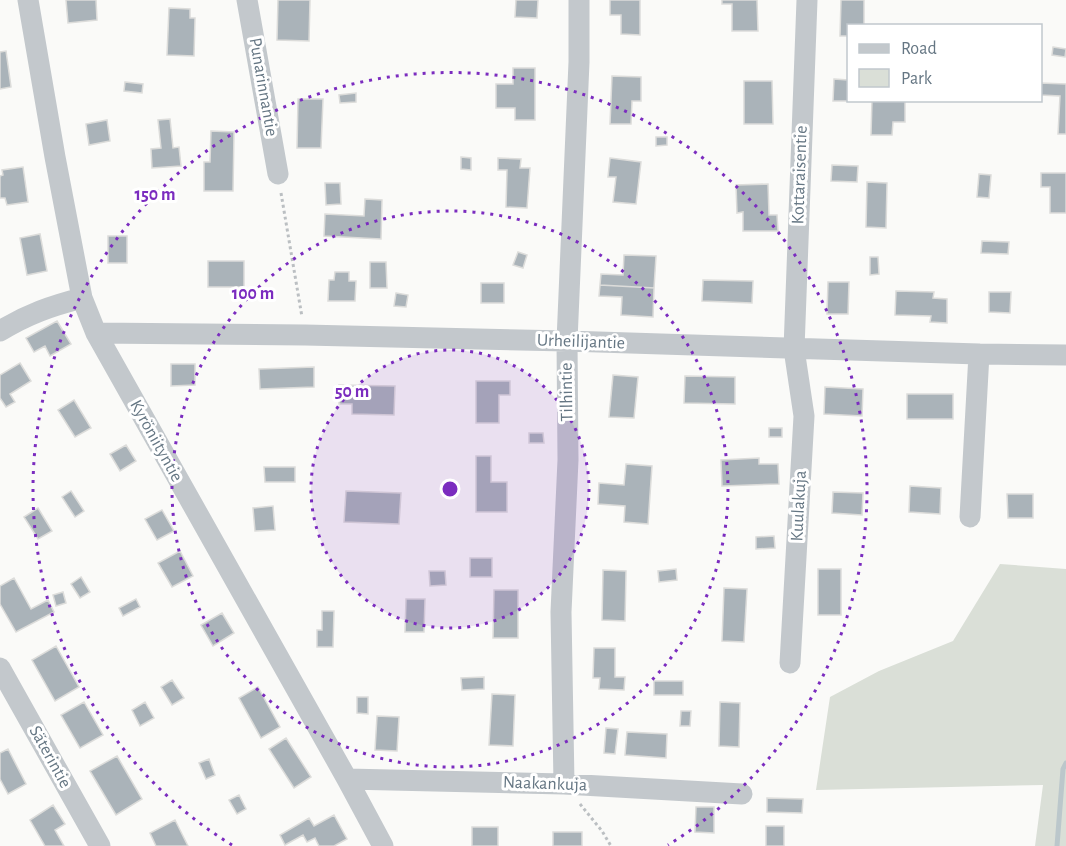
<svg xmlns="http://www.w3.org/2000/svg" width="1066" height="846" font-family="'Alegreya Sans',sans-serif">
<rect width="100%" height="100%" fill="#fafaf8"/>
<path fill="#dadfd7" d="M1000,564L1066,569V846H1035L1043,785L816,790L830,697L879,671L953,641Z"/>
<g fill="none" stroke-linecap="round" stroke-linejoin="round">
<path stroke="#bbc7cb" stroke-width="5" d="M1057,846L1063,769L1066,763"/>
</g>
<path fill="#aab3b9" stroke="#dcdcda" stroke-width="1.5" d="M66,0H96L97,20L68,23Z
M278,0H310L309,41L277,40Z
M516,0H538L537,18L515,17Z
M610,0H640V35L621,34V15H610Z
M722,0H757L758,31H732V4H722Z
M841,0H864V26H848V36H840Z
M169,8L190,9V18H195L194,56L167,55Z
M1053,47L1066,49L1065,57L1052,55Z
M6,51L11,87L0,89V52Z
M513,68H535V120H515V108H496V84H513Z
M612,76L641,77V101H632L631,124H610Z
M834,79L848,80L849,101H833Z
M744,81H772L773,124H744Z
M125,82L143,84L142,93L124,91Z
M1040,83L1066,84V134H1058L1060,96L1040,95Z
M356,93V102L340,103L339,95Z
M298,99H323L321,148H297Z
M872,100H905V122H893L892,135H871Z
M170,119L173,148L179,147L181,166L152,168L151,149L161,148L158,120Z
M107,120L110,141L89,145L86,124Z
M211,131L234,132L233,191H204V162H210Z
M656,137H667V145L656,146Z
M461,157L471,158V170L461,169Z
M498,158L521,159L520,168H530L527,208L506,207L507,170H498Z
M610,158L641,162L636,204L613,202L616,177H608Z
M832,165L858,166L857,182L831,181Z
M23,167L28,202L7,205L5,198H0V176L3,175L2,170Z
M1041,173H1066V213H1050V187H1041Z
M979,174L991,175L989,198L977,197Z
M867,182L887,183L886,228L866,227Z
M325,183H340L341,204L326,205Z
M768,184L769,215H777L778,231H743V212L737,213L736,185Z
M365,199L382,200L381,239L324,236L325,214L364,216Z
M40,234L47,271L27,275L20,238Z
M108,236H127V263H108Z
M982,241L1009,242L1008,254L981,253Z
M518,252L527,255L523,268L513,265Z
M624,255L656,256L654,288L600,285L601,274L623,275Z
M870,257H878L879,274L870,275Z
M208,261H244V287H208Z
M370,262H386L387,288H370Z
M335,272H349V281H356L355,301H328L329,280H334Z
M703,280L753,281L752,303L702,301Z
M828,282H849L848,314H827Z
M481,283H504V303H481Z
M600,285L654,288L653,317L621,315L622,297L599,296Z
M896,291L934,292L933,298L947,299V323L930,322L931,316L895,315Z
M989,292H1011L1010,313L989,312Z
M396,293L408,295L406,307L394,306Z
M57,321L71,344L50,356L45,346L34,352L26,338Z
M20,363L31,381L10,394L15,402L6,407L0,398V375Z
M171,364H195V385L171,386Z
M314,367V387L260,389L259,369Z
M613,375L638,377L634,418L609,417Z
M685,376L735,377V404L684,403Z
M476,381H510V395H499V423H476Z
M339,385L395,386L394,415L352,414V404H339Z
M825,387L863,389L862,416L824,414Z
M907,394H953V419H907Z
M74,400L91,428L75,437L58,410Z
M769,428H782V437H769Z
M529,433H543L544,443H529Z
M126,445L136,461L120,471L110,454Z
M476,456H491V482H507V512H476Z
M759,458V464H778L779,484L722,486L721,460Z
M626,464L652,466L648,524L624,522L625,506L598,504L599,483L624,485Z
M264,467H295V482H265Z
M910,486L941,488L940,514L909,512Z
M71,491L84,511L75,517L62,497Z
M346,491L401,493L399,524L344,522Z
M833,492L863,493L862,515L832,513Z
M1007,494H1033V518H1008Z
M273,506L275,530L255,531L253,508Z
M38,508L52,531L38,539L24,517Z
M162,510L174,531L157,540L145,519Z
M774,536L775,548L756,549V537Z
M180,551L193,576L172,587L158,563Z
M470,558H492V577H470Z
M676,569L677,580L659,582L658,571Z
M818,569H841V615H818Z
M603,570L626,571L625,621L602,620Z
M429,571H445L446,585L430,586Z
M81,577L90,592L80,598L71,584Z
M14,578L31,609L48,600L54,612L16,632L0,604V586Z
M724,588L747,589L744,642L722,641Z
M494,590H518V638H493Z
M63,592L66,603L56,606L53,595Z
M136,599L140,607L123,616L119,608Z
M406,599H425L424,632H405Z
M322,611H334L333,647H317V630H322Z
M222,613L234,633L213,646L201,625Z
M56,646L79,687L55,701L32,660Z
M594,648H615V677H625L624,690L599,689L600,678H593Z
M484,677V689L462,690L461,678Z
M172,680L184,698L172,705L161,687Z
M654,681H683V695H654Z
M258,687L280,727L261,738L239,698Z
M492,694L515,695L513,746L489,745Z
M357,697H368V714L357,713Z
M84,702L103,735L80,748L61,715Z
M145,702L154,718L140,726L132,710Z
M720,702L740,703L739,747L719,746Z
M681,711H691L690,726H680Z
M377,716L399,717L397,751L375,750Z
M606,728L618,729L615,754L604,753Z
M627,732L667,734L666,758L625,755Z
M286,738L311,777L294,788L269,749Z
M8,749L26,784L8,794L0,779V753Z
M117,756L142,799L116,815L90,771Z
M209,759L215,775L206,779L199,763Z
M239,795L246,809L237,814L229,800Z
M767,798L803,799L802,813L767,812Z
M53,805L65,824L55,830L64,846H45L30,820Z
M696,807H714V833L695,832Z
M334,815L347,839L334,846H319L315,838L307,842L303,835L285,845L280,835L309,818L314,826Z
M175,820L188,846H156L150,833Z
M766,826H784V846H766Z
M472,827H498V846H472Z
M553,832H582V846H553Z"/>
<g fill="none" stroke-linecap="round" stroke-linejoin="round">
<path stroke="#bbbfc2" stroke-width="3" stroke-dasharray="3 3" stroke-linecap="butt" d="M281,193L302,317
M580,804L602,831L611,846"/>
<path stroke="#c3c8cc" stroke-width="21" d="M28,0L55,157L82,298L96,333L347,779L383,846
M247,0L278,174
M0,331C28,314 51,306 82,298
M96,333L305,335L567,341L979,354L1066,355
M970,517L979,354
M790,663L804,416L794,349L807,0
M0,668L100,846
M347,779L564,784L742,794
M564,784L561,612L568,460L567,341L579,62V0"/>
</g>
<circle cx="450" cy="489" r="139" fill="#7b2cbf" fill-opacity=".12"/>
<g fill="none" stroke="#7b2cbf" stroke-width="3" stroke-dasharray="3 6">
<circle cx="450" cy="489" r="139"/>
<circle cx="450" cy="489" r="278"/>
<path d="M232 845A417 417 0 1 1 668 845"/>
</g>
<g text-anchor="middle" dominant-baseline="central" stroke-width="6" stroke-linejoin="round" paint-order="stroke">
<g font-size="18" fill="#657683" stroke="#fff">
<text transform="translate(263 87) rotate(80)">Punarinnantie</text>
<text transform="translate(800 175) rotate(-88)">Kottaraisentie</text>
<text transform="translate(581 342) rotate(2)">Urheilijantie</text>
<text transform="translate(567 392) rotate(-91)">Tilhintie</text>
<text transform="translate(156 441) rotate(61)">Kyröniityntie</text>
<text transform="translate(799 506) rotate(-87)">Kuulakuja</text>
<text transform="translate(50 757) rotate(61)">Säterintie</text>
<text transform="translate(545 784) rotate(2)">Naakankuja</text>
</g>
</g>
<circle cx="450" cy="489" r="9" fill="#7b2cbf" stroke="#fff" stroke-width="3"/>
<g font-size="18" text-anchor="middle" font-weight="bold" fill="#7b2cbf" stroke="#fff" stroke-width="6" stroke-linejoin="round" paint-order="stroke">
<text x="155" y="200">150 m</text>
<text x="253" y="299">100 m</text>
<text x="352" y="397">50 m</text>
</g>
<rect x="847" y="24" width="195" height="78" fill="#ffffff" stroke="#c1c8cd" stroke-width="1.5"/>
<rect x="859" y="44" width="30" height="9" fill="#c3c8cc" stroke="#c1c8cd" stroke-width="1.5"/>
<text x="901" y="54" font-size="18" fill="#657683">Road</text>
<rect x="859" y="69" width="30" height="18" fill="#dadfd7" stroke="#c1c8cd" stroke-width="1.5"/>
<text x="901" y="84" font-size="18" fill="#657683">Park</text>
</svg>
